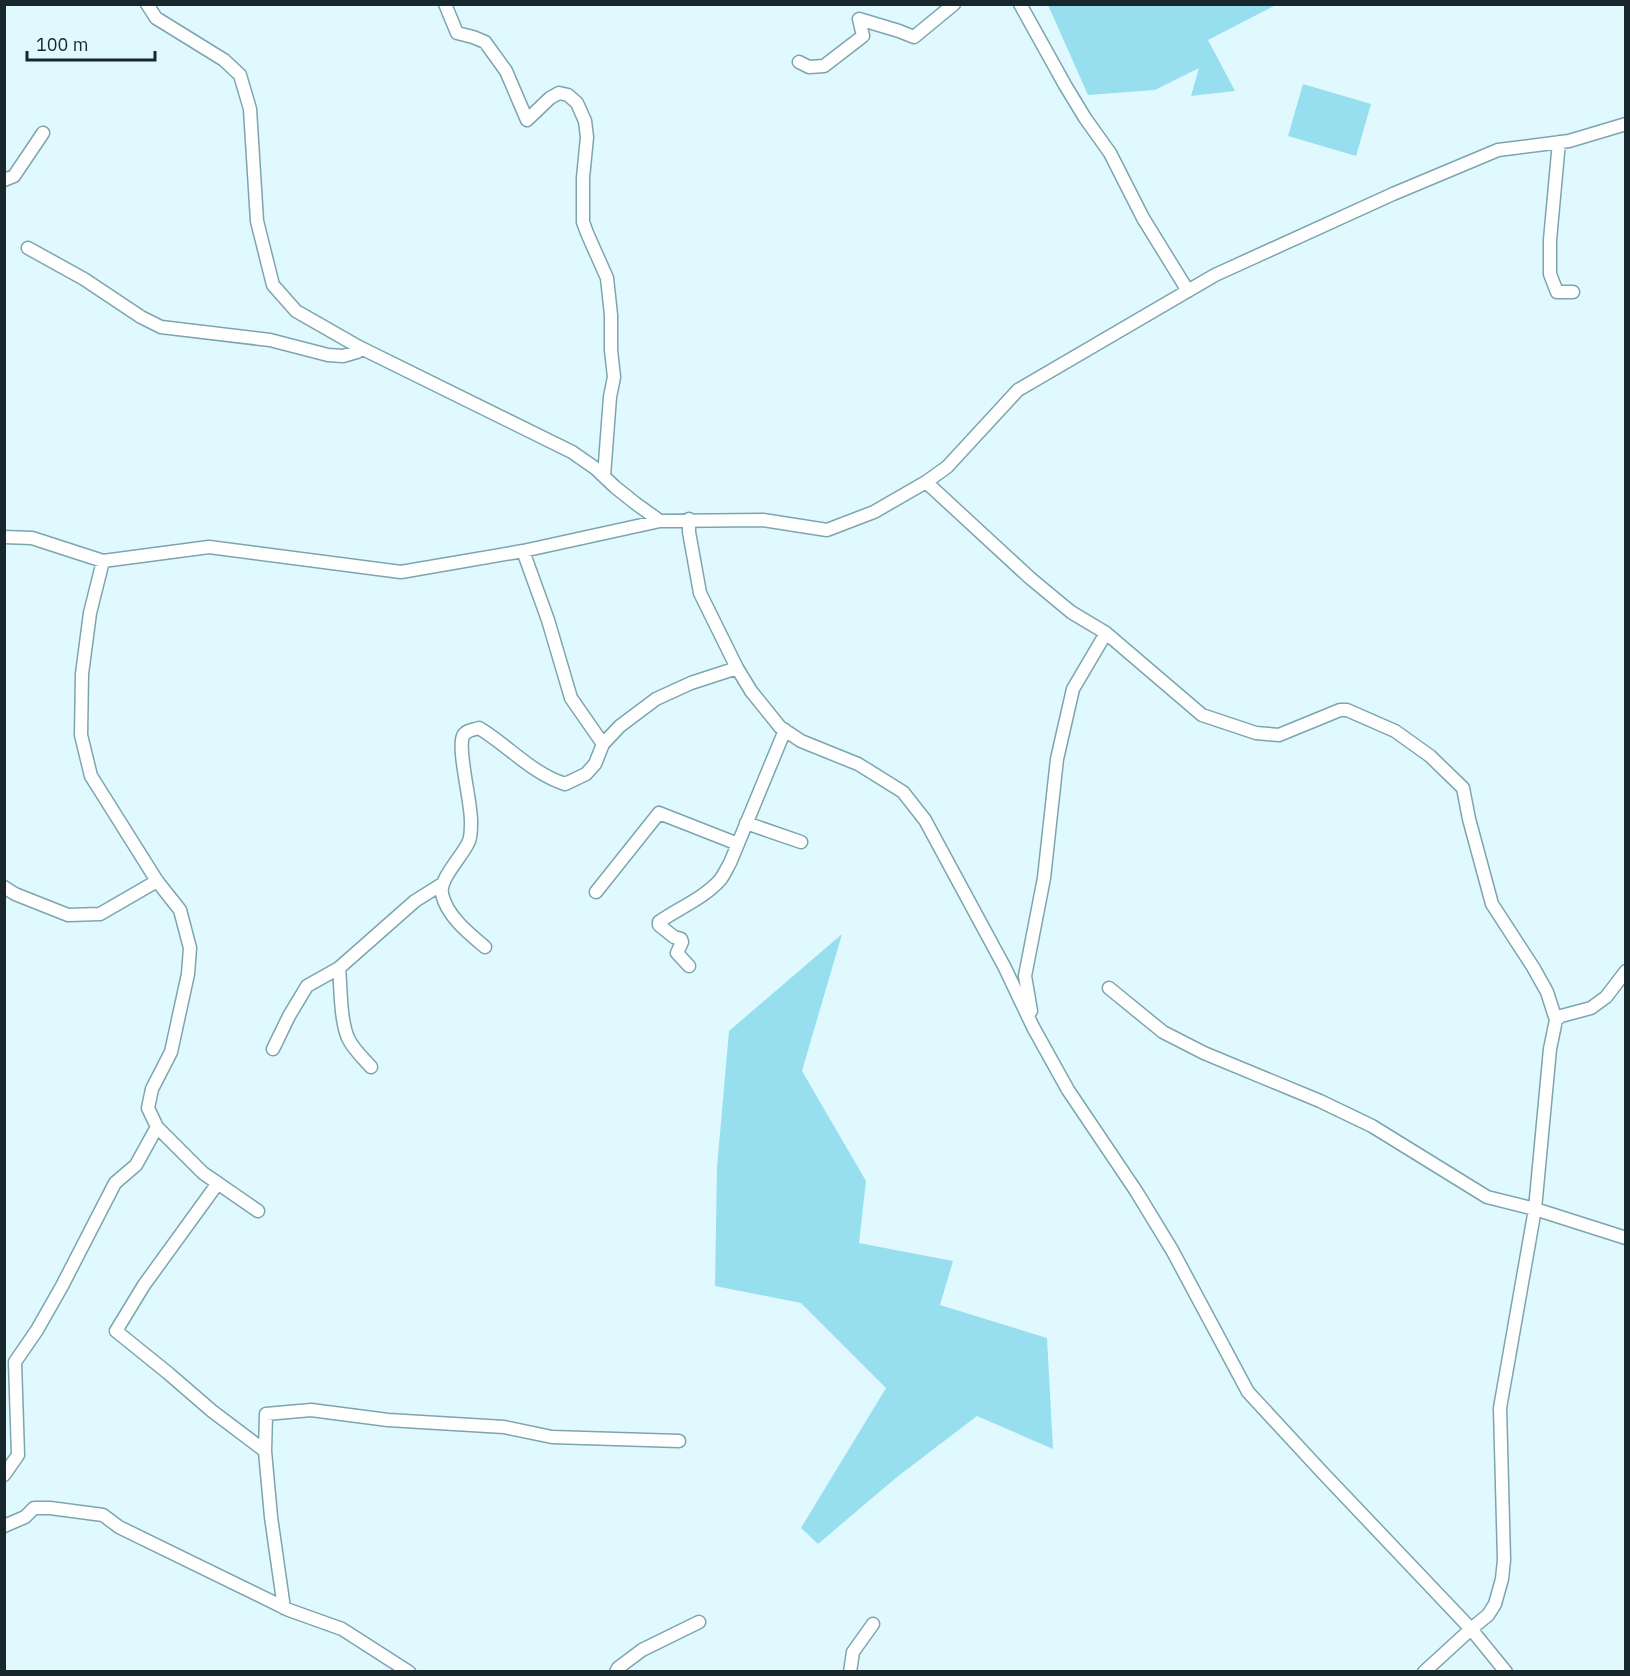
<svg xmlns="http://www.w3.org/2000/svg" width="1630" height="1676" font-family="'IBM Plex Sans',sans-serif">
<rect width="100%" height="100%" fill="#e0f9ff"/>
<path fill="#97dfef" d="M1048,5H1276L1208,40L1235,91L1191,96L1199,68L1155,90L1088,95Z
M1303,84L1371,104L1356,156L1288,136Z
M842,934L802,1071L866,1181L859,1243L953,1261L940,1305L1047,1338L1053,1449L977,1416L897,1477L818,1544L801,1528L886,1388L801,1303L715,1286L717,1167L729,1031Z"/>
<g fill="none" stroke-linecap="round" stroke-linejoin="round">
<g stroke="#7da5af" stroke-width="15">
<path id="minor" d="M147,4L156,18L224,60L240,75L250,109L257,221L273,285L296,311L359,347L572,452L595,468L615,487L635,503L660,521
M445,4L457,33L473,37L485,42L506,71L527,120L550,98L559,93L568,95L577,103L585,121L587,137L583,178V222L587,233L607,278L611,315V350L614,377L610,397L604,476
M1020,4L1065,85L1085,118L1110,153L1143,218L1188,291
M799,62L809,67L824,66L863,36L859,19L899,31L914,37L954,4
M1559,142L1550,240V274L1557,292H1573
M4,180L14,176L43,133
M28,248L84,279L141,317L161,327L270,340L328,355L343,356L357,352L359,347
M926,482L1030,578L1071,612L1106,633L1202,715L1256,733L1279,735L1340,710H1347L1395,731L1430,756L1463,788L1469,819L1492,904L1533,967L1547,992L1556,1020
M689,519V532L700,593L737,668L751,691L780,727L801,741L858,764L903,792L925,820L1005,968L1033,1027L1068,1090L1136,1191L1172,1250L1248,1392L1322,1472L1471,1629L1506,1672
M4,537L32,538L103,561L209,547L401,572L523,551L660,521L763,520L827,530L874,512L926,482L947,467L1018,390L1215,275L1393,194L1498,150L1569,141L1626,124
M523,551L548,620L571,698L603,744
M103,561L90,613L82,674L81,735L91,776L157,881L180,910L190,948L188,974L171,1052L152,1089L148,1108L157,1127L203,1173L258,1211
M746,823L801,842
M4,887L15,894L68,915L100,914L157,881
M596,892L659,813L738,844
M485,947C468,933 447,916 442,894C439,878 463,856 469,841C471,836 471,829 471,823C472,804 457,750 463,736C466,730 473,730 479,728C509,746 531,773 565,784L586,774L595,764L603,744L620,726L656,699L691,683L737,668
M689,966L677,953L682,942L681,939L674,937L659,925V922C679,908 704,898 720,880C724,875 727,868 730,863L785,730
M339,968C341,989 340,1019 348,1038C353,1049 363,1058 371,1067
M1109,988L1163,1032L1204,1053L1320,1101L1372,1126L1487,1197L1535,1209L1626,1238
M1031,1011L1025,976L1044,878L1057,759L1073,689L1106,633
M273,1049L289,1016L307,986L339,968L415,901L442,884
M218,1183L144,1285L116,1331L168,1373L212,1411L265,1451L266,1414L311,1410L388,1420L504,1427L552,1437L679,1441
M265,1451L271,1517L284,1608
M4,1475L18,1455L15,1362L37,1330L62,1286L115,1183L136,1165L157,1127
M4,1526L25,1517L34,1508H50L103,1515L119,1527L289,1610L342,1629L409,1672
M616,1672L618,1668L642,1650L699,1622
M850,1672L853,1652L873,1624
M1424,1672L1471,1629L1488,1615L1495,1604L1502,1579L1504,1560L1500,1408L1535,1209L1550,1049L1556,1020L1561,1016L1591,1008L1606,997L1626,971"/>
</g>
<use href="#minor" stroke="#fff" stroke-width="12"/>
</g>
<rect width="1630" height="1676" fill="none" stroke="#17272b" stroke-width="12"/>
<path d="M27 51v9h128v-9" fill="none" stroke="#17272b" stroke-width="3"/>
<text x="36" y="51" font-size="18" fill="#17272b" stroke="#e0f9ff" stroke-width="4.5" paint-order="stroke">100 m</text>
</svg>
